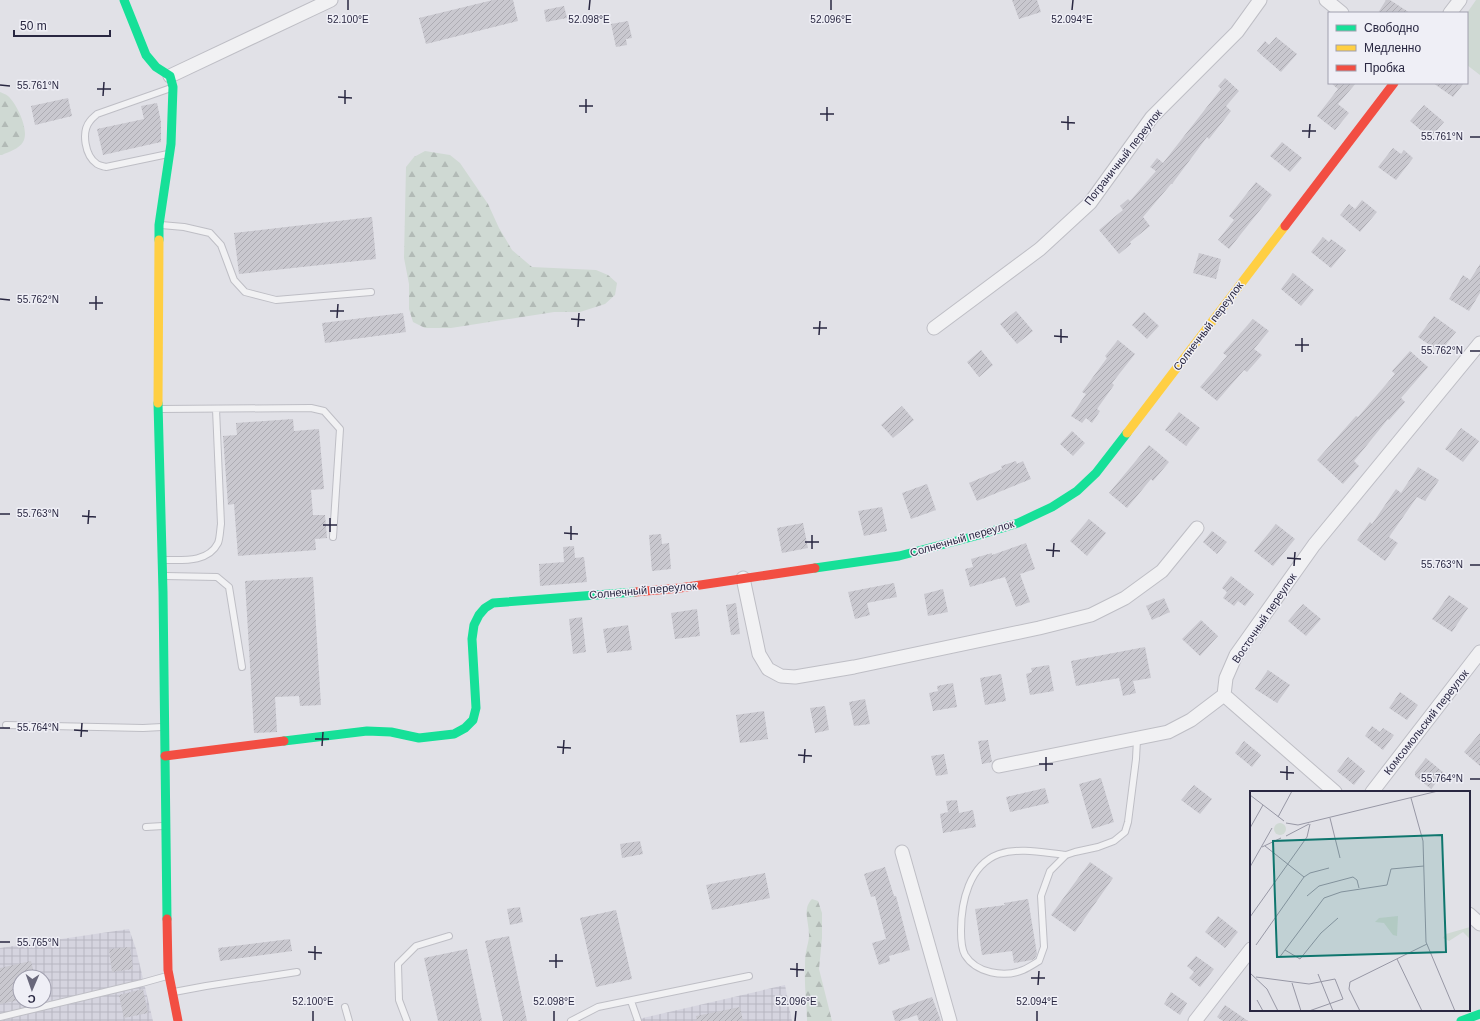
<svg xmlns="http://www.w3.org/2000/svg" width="1480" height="1021" font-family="Helvetica,sans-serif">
<defs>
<pattern id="industrial-grid" width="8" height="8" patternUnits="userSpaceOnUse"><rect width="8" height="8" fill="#d5d4df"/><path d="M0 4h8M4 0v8" fill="none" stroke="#b7b6c1"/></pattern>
<pattern id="forest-firs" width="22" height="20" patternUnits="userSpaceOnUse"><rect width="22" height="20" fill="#cfd9d3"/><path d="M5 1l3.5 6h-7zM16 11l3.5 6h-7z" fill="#b2bab6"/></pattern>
<pattern id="building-hatch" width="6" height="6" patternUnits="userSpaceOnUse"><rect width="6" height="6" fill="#c9c8cf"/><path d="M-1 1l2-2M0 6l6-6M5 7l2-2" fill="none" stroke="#adacb3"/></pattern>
</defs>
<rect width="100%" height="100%" fill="#e1e1e7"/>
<path fill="url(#industrial-grid)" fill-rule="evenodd" d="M129,929L136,949L153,1021H0V948ZM20,977H44V1001H20Z
M785,985L792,1021H630Z"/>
<path fill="#cfd9d3" d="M1476,0H1480V75L1467,65V13Z"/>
<path fill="url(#forest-firs)" d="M0,92C2,93 6,94 8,96C17,104 30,131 23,142C19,149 8,152 2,155H0Z
M425,151L450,155L460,163L488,204L499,228L512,250L532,267L596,270L608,275L617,283L615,295L605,304L580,312H554L451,328H425L413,322L409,309V284L404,258L406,167L414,157Z
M812,899L818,901L822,913V938L819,969L832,1021H807C807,1003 804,986 805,968C805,961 805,954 807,947C808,943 809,939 809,935C809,922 802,909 812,899Z"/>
<path fill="url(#building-hatch)" d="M493,0H513L518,21L426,44L419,18Z
M1012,0H1037L1041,12L1019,19Z
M1386,0H1390L1410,13H1378Z
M564,6L567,18L546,22L544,10Z
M628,21L632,38L626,39L627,45L616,47L611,24Z
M1276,37L1297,54L1281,72L1257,51L1265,41L1269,45Z
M1225,78L1239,91L1226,106L1231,111L1209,139L1207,137L1172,184H1171L1143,217L1150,226L1130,242L1131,244L1119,254L1099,230L1123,210L1120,206L1128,199L1130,201L1156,171L1150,167L1157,158L1163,163L1221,89L1218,86Z
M1331,83H1356L1338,104L1349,113L1335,130L1317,116L1338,89Z
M1433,83H1464L1453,97Z
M68,98L72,116L35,125L31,106Z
M157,103L161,122V142L103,155L97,129L144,119L141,106Z
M1424,105L1444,122L1430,138L1410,121Z
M1282,142L1302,158L1290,172L1270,156Z
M1393,148L1401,154L1404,150L1413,158L1396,180L1378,167Z
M1256,182L1272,195L1229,249L1218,240L1234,220L1229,216Z
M1362,200L1377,212L1360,232L1340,215L1349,204L1355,209Z
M372,217L376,259L239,274L234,233Z
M1323,237L1329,242L1331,239L1346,250L1331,268L1311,252Z
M1199,253L1221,259L1216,279L1193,273Z
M1480,264V293L1469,311L1449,299L1463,275L1470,280Z
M1293,273L1314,290L1301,306L1281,289Z
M1016,311L1033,331L1017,344L1000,324Z
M1144,312L1159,326L1147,339L1132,325Z
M403,313L406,332L325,343L322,323Z
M1434,316L1456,332L1440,352L1418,337Z
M1253,319L1269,331L1254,349L1262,355L1247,372L1244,370L1217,401L1200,387L1227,356L1223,353Z
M1118,340L1135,354L1112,383L1114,385L1097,409L1100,411L1092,423L1086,418L1082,423L1071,416L1086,394L1082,392L1107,358L1105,356Z
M981,350L993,365L979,377L967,362Z
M1410,351L1428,367L1401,398L1405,402L1389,420L1388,419L1354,461L1359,466L1343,484L1317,460L1356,416L1358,417L1395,374L1392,371Z
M902,406L914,420L893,438L881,425Z
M1179,412L1200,428L1186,446L1165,430Z
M293,419L294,431L319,429L324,489L311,490L313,515H325L327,538L315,539L316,550L238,556L234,504L228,505L223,436L237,435L236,423Z
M1461,428L1479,441L1463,462L1445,449Z
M1072,431L1085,443L1073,456L1060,444Z
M1149,445L1169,462L1153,481L1151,479L1127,508L1109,493Z
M1016,461L1017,464L1023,461L1031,479L977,501L969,483L1002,469L1001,466Z
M1418,467L1439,480L1425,501L1417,497L1389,537L1398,543L1385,561L1357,540L1370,522L1372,524L1396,489L1401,493Z
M927,484L936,510L911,519L902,493Z
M882,507L887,531L864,536L858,511Z
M1089,519L1106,533L1087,556L1070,541Z
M803,523L808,548L782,553L777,528Z
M1276,524L1295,539L1273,566L1254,551Z
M1212,531L1227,542L1217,554L1203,542Z
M661,534L662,544L669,543L671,569L652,571L649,535Z
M1026,543L1035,569L1020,574L1030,602L1016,607L1005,577L970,587L965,569L973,567L971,559L992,553V555Z
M574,546L575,558L584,557L587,582L540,586L539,564L564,562L563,547Z
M1231,576L1254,594L1245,606L1238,601L1234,606L1223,598L1227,592L1222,588Z
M313,577L321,705L300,706L299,696L275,697L277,732L254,733L245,581Z
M894,583L897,597L867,603L870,615L855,619L848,592Z
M943,589L948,612L928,616L924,594Z
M1449,595L1468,608L1452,632L1432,619Z
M1164,598L1170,612L1152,620L1146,606Z
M736,603L740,634L731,635L726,605Z
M1303,604L1321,619L1306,636L1288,621Z
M697,609L700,636L675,639L671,613Z
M582,617L586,652L573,654L569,619Z
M1201,620L1218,636L1200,656L1182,639Z
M628,625L632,650L607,653L603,629Z
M1145,647L1151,678L1133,681L1136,693L1123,696L1119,678L1076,686L1071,661Z
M1049,665L1054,691L1030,695L1026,674L1032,672L1031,668Z
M1268,670L1290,685L1277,703L1255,689Z
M1001,674L1006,701L985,705L980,678Z
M953,683L957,707L933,711L929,693L938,691L937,686Z
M1400,692L1418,705L1407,720L1389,708Z
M865,699L870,724L854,726L849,702Z
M825,706L829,730L815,733L810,708Z
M764,711L768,739L740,743L736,715Z
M1372,726L1380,732L1383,728L1394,735L1383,750L1365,736Z
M1480,733V766L1464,752Z
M988,740L992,762L982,764L978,741Z
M1244,741L1261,755L1252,767L1235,753Z
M944,754L948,774L936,776L931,756Z
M1348,757L1365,771L1354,785L1337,771Z
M1426,758L1444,773L1431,789L1415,776V772Z
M1101,778L1114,822L1092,829L1079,784Z
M1194,785L1212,799L1200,814L1181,800Z
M1045,788L1049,803L1010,812L1006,797Z
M957,800L959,813L973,810L976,827L943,833L940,814L948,812L946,801Z
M640,841L643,854L622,858L620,844Z
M1090,862L1113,878L1075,932L1051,915Z
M885,867L894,896H896L910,950L889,956L890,961L879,965L872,943L886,939L875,896L871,897L864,874Z
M765,873L770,898L712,910L706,885Z
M1028,899L1037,954L1035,958L1032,960L1014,963L1012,951L982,955L975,909L1005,905L1004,903Z
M520,907L523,922L510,925L507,909Z
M616,910L632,979L596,987L580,918Z
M1218,916L1238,932L1225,948L1205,932Z
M509,936L527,1021H503L485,941Z
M290,939L292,951L220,961L218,948Z
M130,947L133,969L112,972L109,949Z
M467,949L482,1021H438L424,958Z
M1196,956L1214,969L1200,987L1189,978L1194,972L1187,966Z
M31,961L35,977H20V1000L0,1004V968Z
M143,989L148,1013L124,1018L119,995Z
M1171,992L1187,1003L1180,1015L1164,1004Z
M932,997L941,1021H919L917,1015L900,1021H895L892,1011Z
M1225,1005L1248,1021H1223L1217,1017Z
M740,1007L743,1021H697L696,1016Z"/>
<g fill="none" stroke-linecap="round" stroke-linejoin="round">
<g stroke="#bebec5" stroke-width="8">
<path id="lane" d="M168,154L106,167C103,166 100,166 97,164C85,156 81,132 90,121C92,118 95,116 97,114L171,88
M161,225L184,227L210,233L221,245L234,280L245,292L276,300L371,292
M160,409L311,408L324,411L340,429L333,537
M163,560C182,560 208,563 218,543C220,538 220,530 221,524L216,409
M165,576L217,577L229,587L242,667
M6,725L143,728L162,727
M146,827L163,826
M1066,855C1045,853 1020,847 999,854C969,865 961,902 961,931C961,939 961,948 965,955C976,973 1004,978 1023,970C1028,968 1034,964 1039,961L1044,947L1041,896L1050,871L1066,855L1075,852L1098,847L1114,841L1125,832L1128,822L1136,759L1137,739
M174,992L206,986L297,972
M631,1001L638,1021
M345,1007L349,1021
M0,1017L142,983L167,976
M407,1021L399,1000L398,964L416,946L449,936
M571,1021L598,1007L749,976"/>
</g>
<g stroke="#bebec5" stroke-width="15">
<path id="street" d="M1326,0L1342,13
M1450,13L1460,0
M170,76L331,0
M934,328L1040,249L1090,203L1152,117L1237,32L1260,0
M743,578L759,654L768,669L781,676L795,677L854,667L1039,628L1091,615L1125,598L1162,571L1197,528
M1224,695L1335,792
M999,766L1168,732L1191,720L1224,695L1226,678L1236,655L1314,545L1480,343
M1372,792L1480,652
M902,852L950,1021
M1469,914L1480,924
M1195,1021L1251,949"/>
</g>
<use href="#lane" stroke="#f1f1f3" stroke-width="6"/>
<use href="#street" stroke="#f1f1f3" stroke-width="13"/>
<path stroke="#16e098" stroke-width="9" d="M124,0L146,55L156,67L170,76L173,87L171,144L159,225V240
M158,403L163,592L167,919
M815,568L899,556L979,535L1018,523L1052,507L1077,491L1096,473L1127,433
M284,741L367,731L391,732L419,738L454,734L465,728L473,720L476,708L472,639L474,625L479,615L485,608L493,603L635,592
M1461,1021L1480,1014"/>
<path stroke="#ffcf43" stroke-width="9" d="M158,403L159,240
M1127,433L1285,226"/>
<path stroke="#f24e42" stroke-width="9" d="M1285,226L1394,83
M635,592L680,588L815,568
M165,756L284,741
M167,919L168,970L178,1021"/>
</g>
<path fill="none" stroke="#292741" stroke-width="1.5" d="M348,10V0M589,10L590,0M831,10V0M1072,10L1073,0M0,85L10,86M97,89H111M103,96L104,82M338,97L352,98M345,104V90M579,106H593M586,113V99M820,114H834M827,121V107M1061,122L1075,123M1068,130V116M1302,131H1316M1470,137H1480M1309,138L1310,124M0,299L10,300M89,303H103M96,310V296M330,311H344M337,318L338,304M571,319L585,320M578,327L579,313M813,328H827M819,335L820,321M1054,336L1068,337M1061,343V329M1295,345H1309M1470,351H1480M1302,352V338M0,514H10M82,516L96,517M88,524L89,510M323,525H337M330,532V518M564,533L578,534M571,540V526M805,542H819M812,549V535M1046,550L1060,551M1053,557L1054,543M1287,558L1301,559M1470,565H1480M1294,566L1295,552M0,728H10M74,730L88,731M81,737L82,723M315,739H329M322,746L323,732M557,747L571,748M563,754L564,740M798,755L812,756M804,763L805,749M1039,764H1053M1046,771V757M1280,772L1294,773M1470,779H1480M1287,780V766M0,942H10M308,952L322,953M315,960V946M549,961H563M556,968V954M790,969L804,970M797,977V963M1031,978H1045M1038,985L1039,971M313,1021V1011M554,1021V1011M795,1021L796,1011M1037,1021V1011"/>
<g text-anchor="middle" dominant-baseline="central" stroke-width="3" stroke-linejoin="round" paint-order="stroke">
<g font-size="11" fill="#292741" stroke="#efeff6">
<text transform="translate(1123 157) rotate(-52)">Пограничный переулок</text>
<text transform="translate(1208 326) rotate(-53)">Солнечный переулок</text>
<text transform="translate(962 538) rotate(-16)">Солнечный переулок</text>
<text transform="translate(643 590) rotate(-5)">Солнечный переулок</text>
<text transform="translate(1264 618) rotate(-56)">Восточный переулок</text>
<text transform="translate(1426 722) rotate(-52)">Комсомольский переулок</text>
</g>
</g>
<g transform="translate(1250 791)">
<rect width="220" height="220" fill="#e1e1e7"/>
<path d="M24 38a6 6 0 1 1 12 0a6 6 0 1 1-12 0Z" fill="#cfd9d3"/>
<path d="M148,125L147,145L143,144L134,132L125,131L129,127ZM220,136L219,147L213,141L199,150L193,147L196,143Z" fill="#cfd9d3"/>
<path fill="none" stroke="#9797a5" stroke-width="1" d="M0,4L34,30M161,7L173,50L176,151L205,220M28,26L42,0M80,27L90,67M36,32L48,34L188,0M0,37L13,14M36,45L59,33M15,55L54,86M12,56L31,47M0,76L22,37M57,105L69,95L103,86L107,89L109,97M0,126L57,46L60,33M6,154L54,86L60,82L79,77M35,159L50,168L71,142L88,127M29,167L74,107L91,101L137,94L141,78L174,75M147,168L172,220M0,182L17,198L28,220M68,183L83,220M6,186L59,193L85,188L93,208L59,220M42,192L51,220M7,209L13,220M110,220L99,198L100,191L177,153"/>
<path fill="#0f766e" fill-opacity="0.15" stroke="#0f766e" stroke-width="2" d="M192,44L196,161L27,166L23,50Z"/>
<rect width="220" height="220" fill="none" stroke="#292741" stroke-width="2"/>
</g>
<g font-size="10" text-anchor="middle" fill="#292741" stroke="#efeff6" stroke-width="3" stroke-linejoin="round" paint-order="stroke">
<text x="348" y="23">52.100°E</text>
<text x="589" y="23">52.098°E</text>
<text x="831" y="23">52.096°E</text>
<text x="1072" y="23">52.094°E</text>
<text x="38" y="89">55.761°N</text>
<text x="1442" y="140">55.761°N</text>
<text x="38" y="303">55.762°N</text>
<text x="1442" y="354">55.762°N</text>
<text x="38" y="517">55.763°N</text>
<text x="1442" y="568">55.763°N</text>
<text x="38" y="731">55.764°N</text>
<text x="1442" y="782">55.764°N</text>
<text x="38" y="946">55.765°N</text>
<text x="313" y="1005">52.100°E</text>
<text x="554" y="1005">52.098°E</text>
<text x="796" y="1005">52.096°E</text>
<text x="1037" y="1005">52.094°E</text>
</g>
<rect x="1328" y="12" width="140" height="72" fill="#efeff6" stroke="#a09fae"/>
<rect x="1336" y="25" width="20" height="6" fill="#16e098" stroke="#a09fae"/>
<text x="1364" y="32" font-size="12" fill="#292741">Свободно</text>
<rect x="1336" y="45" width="20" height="6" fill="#ffcf43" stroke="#a09fae"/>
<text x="1364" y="52" font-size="12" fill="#292741">Медленно</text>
<rect x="1336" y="65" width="20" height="6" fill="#f24e42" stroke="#a09fae"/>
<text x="1364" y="72" font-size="12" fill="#292741">Пробка</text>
<g transform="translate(32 989) rotate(182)"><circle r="19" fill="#efeff6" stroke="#a09fae"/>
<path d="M0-3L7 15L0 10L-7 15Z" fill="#69687b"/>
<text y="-6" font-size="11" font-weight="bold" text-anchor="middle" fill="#292741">С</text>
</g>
<path d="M14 30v6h96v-6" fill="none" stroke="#292741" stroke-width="2"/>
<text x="20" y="30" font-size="12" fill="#292741" stroke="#efeff6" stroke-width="3" paint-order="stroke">50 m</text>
</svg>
